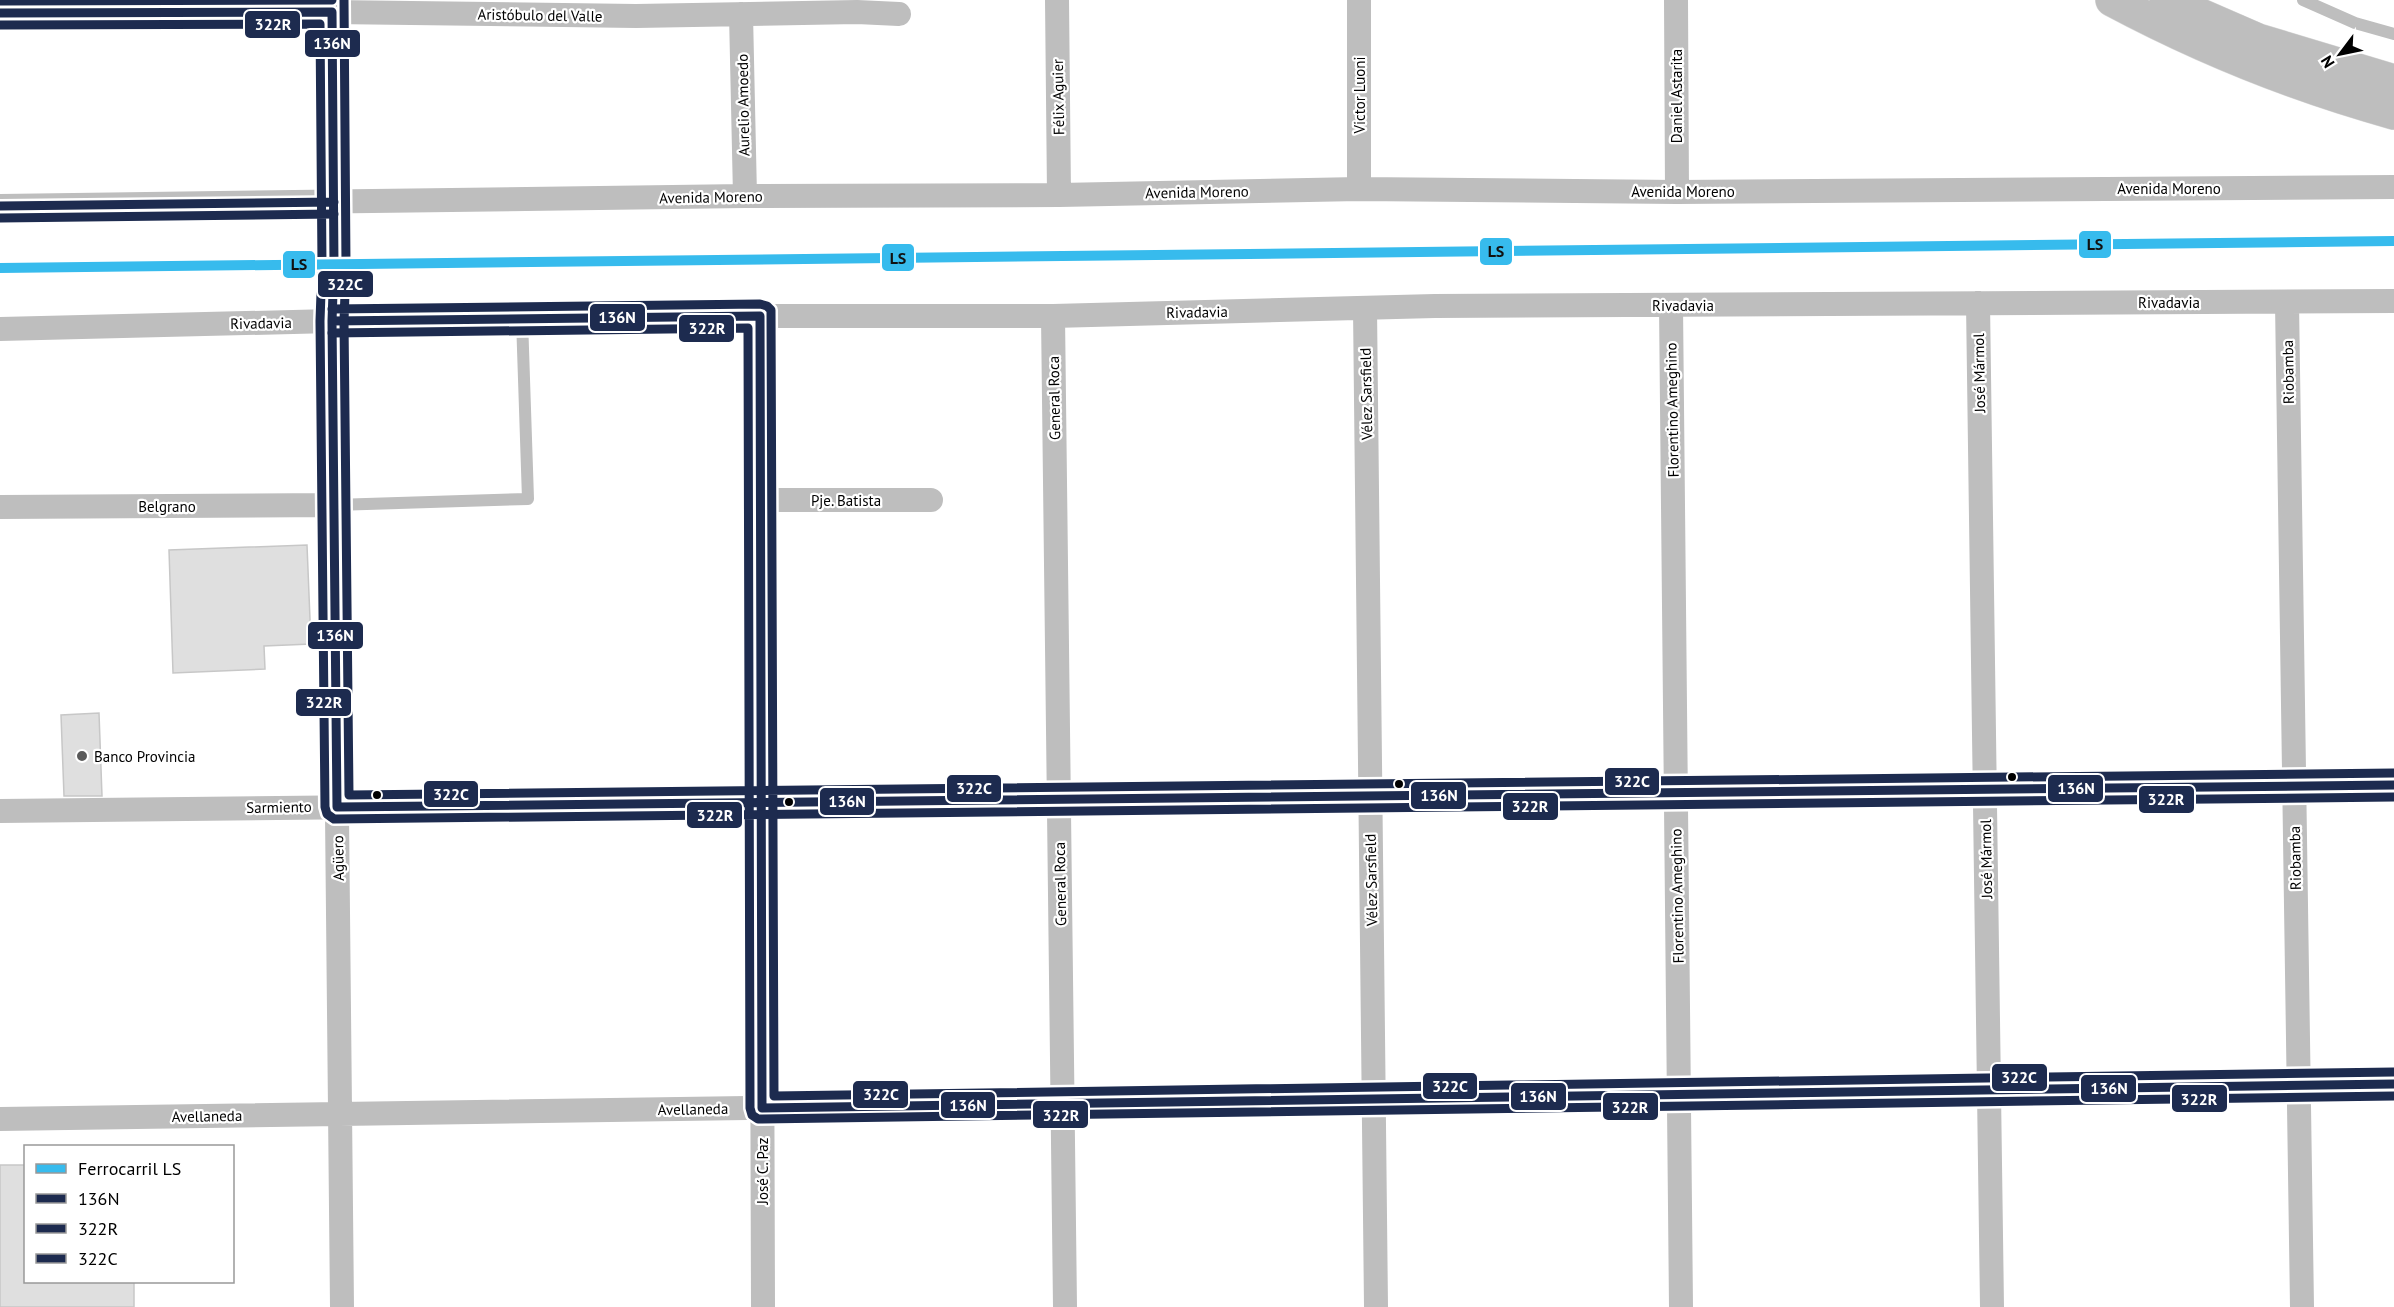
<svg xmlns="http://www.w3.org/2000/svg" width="2394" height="1307" font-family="'PT Sans',sans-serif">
<rect width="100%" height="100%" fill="#fff"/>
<path fill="#dfdfdf" stroke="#c7c7c7" stroke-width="1.5" d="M307,545L311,644L264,646L265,669L173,673L169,550Z
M99,713L102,796H64L61,715Z
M0,1165H26V1281H134V1307H0Z"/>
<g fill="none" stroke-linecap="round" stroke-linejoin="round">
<g stroke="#dbdbdb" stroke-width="34">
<path id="primary" d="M2112,0C2202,48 2296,86 2394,113
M2166,0L2258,40L2394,81"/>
</g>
<path stroke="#bebebe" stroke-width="12" d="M2303,0L2355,23L2394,34
M334,505L528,499L522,319"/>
<path stroke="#bebebe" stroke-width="24" d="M1057,0L1059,195
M1359,0V189
M1676,0L1677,192
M0,13L332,12L636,16L857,12L899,14
M741,14L745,196
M0,206L745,196L1059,195L1359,189L1677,192L2394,187
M2287,302L2302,1307
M1978,303L1992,1307
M1671,305L1681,1307
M1365,308L1376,1307
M760,316L763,1307
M1053,316L1065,1307
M332,321L342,1307
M0,329L332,321L760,316H1053L1435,306L2394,301
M760,500H931
M0,507L334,505
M0,811L2394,785
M0,1119L2394,1084"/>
<path stroke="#bebebe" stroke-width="30" d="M332,0L334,265L332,321"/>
<use href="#primary" stroke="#bebebe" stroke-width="33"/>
<g stroke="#fff" stroke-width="14">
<path id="bus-1" d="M0,13L332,12L334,265L332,321L337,807L2394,785
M0,206L334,202
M332,321L760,316L762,1108L2394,1084"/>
</g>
<g stroke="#fff" stroke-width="14">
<path id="bus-2" d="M0,25L320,24L322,265L320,321L325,807L327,814L334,819L2394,797
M0,218L334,214
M332,333L748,328L750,1108L752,1115L758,1119L2394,1096"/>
</g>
<g stroke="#fff" stroke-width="14">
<path id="bus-3" d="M344,0L346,265L344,321L349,795L2394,773
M0,1L332,0
M332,309L760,304L767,306L771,310L774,1096L2394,1072"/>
</g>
<use href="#bus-1" stroke="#1d2b4f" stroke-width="9"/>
<use href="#bus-2" stroke="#1d2b4f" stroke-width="9"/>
<use href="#bus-3" stroke="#1d2b4f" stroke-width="9"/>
<g stroke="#fff" stroke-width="15">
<path id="rail-1" d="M0,268L2394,241"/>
</g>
<use href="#rail-1" stroke="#37bbed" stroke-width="10"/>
</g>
<circle fill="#595959" stroke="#fff" stroke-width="2" cx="82" cy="756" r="6"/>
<g fill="#000" stroke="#fff" stroke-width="2">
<circle cx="2012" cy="777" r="5"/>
<circle cx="1399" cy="784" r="5"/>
<circle cx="377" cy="795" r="5"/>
<circle cx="789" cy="802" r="5"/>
</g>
<g text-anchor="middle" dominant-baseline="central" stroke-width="4.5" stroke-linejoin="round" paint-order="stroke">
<g font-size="15" fill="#000" stroke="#fff">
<text transform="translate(540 15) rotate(1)">Aristóbulo del Valle</text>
<text transform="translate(1359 95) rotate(-90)">Victor Luoni</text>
<text transform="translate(1676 96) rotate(-90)">Daniel Astarita</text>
<text transform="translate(1058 97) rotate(-91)">Félix Aguier</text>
<text transform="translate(743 105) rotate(-91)">Aurelio Amoedo</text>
<text x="2169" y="188">Avenida Moreno</text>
<text x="1683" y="191">Avenida Moreno</text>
<text transform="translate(1197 192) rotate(-1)">Avenida Moreno</text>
<text transform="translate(711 197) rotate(-1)">Avenida Moreno</text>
<text x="2169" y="302">Rivadavia</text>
<text x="1683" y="305">Rivadavia</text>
<text transform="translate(1197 312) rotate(-1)">Rivadavia</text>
<text transform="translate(261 323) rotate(-1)">Rivadavia</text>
<text transform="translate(2288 372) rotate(-91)">Riobamba</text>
<text transform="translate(1979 373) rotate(-91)">José Mármol</text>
<text transform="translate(1366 394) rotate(-91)">Vélez Sarsfield</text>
<text transform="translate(1054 398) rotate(-91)">General Roca</text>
<text transform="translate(1672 410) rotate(-91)">Florentino Ameghino</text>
<text x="846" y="500">Pje. Batista</text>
<text x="167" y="506">Belgrano</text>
<text transform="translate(279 807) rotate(-1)">Sarmiento</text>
<text transform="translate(338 858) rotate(-91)">Agüero</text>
<text transform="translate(2295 858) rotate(-91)">Riobamba</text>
<text transform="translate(1986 859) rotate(-91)">José Mármol</text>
<text transform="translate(1371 880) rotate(-91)">Vélez Sarsfield</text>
<text transform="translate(1060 884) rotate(-91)">General Roca</text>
<text transform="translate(1677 896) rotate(-91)">Florentino Ameghino</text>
<text transform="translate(693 1109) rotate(-1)">Avellaneda</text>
<text transform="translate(207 1116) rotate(-1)">Avellaneda</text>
<text transform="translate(762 1171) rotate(-90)">José C. Paz</text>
</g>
<g font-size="15" fill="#000" stroke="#fff" text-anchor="start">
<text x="94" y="756">Banco Provincia</text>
</g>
</g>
<g stroke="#fff" stroke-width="2">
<rect x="244" y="10" width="57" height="29" rx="6" fill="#1d2b4f"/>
<rect x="304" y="29" width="57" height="29" rx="6" fill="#1d2b4f"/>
<rect x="2078" y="230" width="34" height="29" rx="6" fill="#37bbed"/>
<rect x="1479" y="237" width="34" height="29" rx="6" fill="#37bbed"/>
<rect x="881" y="243" width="34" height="29" rx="6" fill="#37bbed"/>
<rect x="282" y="250" width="34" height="29" rx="6" fill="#37bbed"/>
<rect x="317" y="270" width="57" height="28" rx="6" fill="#1d2b4f"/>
<rect x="589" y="303" width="57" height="29" rx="6" fill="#1d2b4f"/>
<rect x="678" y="314" width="57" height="29" rx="6" fill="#1d2b4f"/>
<rect x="307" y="621" width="57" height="29" rx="6" fill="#1d2b4f"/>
<rect x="295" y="688" width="57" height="29" rx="6" fill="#1d2b4f"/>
<rect x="1604" y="767" width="56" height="29" rx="6" fill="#1d2b4f"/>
<rect x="946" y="774" width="56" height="29" rx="6" fill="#1d2b4f"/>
<rect x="2047" y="774" width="57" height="29" rx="6" fill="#1d2b4f"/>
<rect x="423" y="780" width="56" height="28" rx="6" fill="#1d2b4f"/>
<rect x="1410" y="781" width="57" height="29" rx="6" fill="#1d2b4f"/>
<rect x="2138" y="785" width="57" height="29" rx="6" fill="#1d2b4f"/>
<rect x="819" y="787" width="56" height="29" rx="6" fill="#1d2b4f"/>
<rect x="1502" y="792" width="57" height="29" rx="6" fill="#1d2b4f"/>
<rect x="686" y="801" width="57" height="28" rx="6" fill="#1d2b4f"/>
<rect x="1991" y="1063" width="57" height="29" rx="6" fill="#1d2b4f"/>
<rect x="1422" y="1072" width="56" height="28" rx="6" fill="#1d2b4f"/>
<rect x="2080" y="1074" width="57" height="29" rx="6" fill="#1d2b4f"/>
<rect x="852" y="1080" width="57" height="29" rx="6" fill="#1d2b4f"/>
<rect x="1510" y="1082" width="57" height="29" rx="6" fill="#1d2b4f"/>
<rect x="2171" y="1084" width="57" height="29" rx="6" fill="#1d2b4f"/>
<rect x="940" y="1091" width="56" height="28" rx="6" fill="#1d2b4f"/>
<rect x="1602" y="1092" width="57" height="29" rx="6" fill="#1d2b4f"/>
<rect x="1032" y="1100" width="57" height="29" rx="6" fill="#1d2b4f"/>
</g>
<g font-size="16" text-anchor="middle" font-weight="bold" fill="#fff">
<text x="273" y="30">322R</text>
<text x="332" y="49">136N</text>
<text x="345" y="290">322C</text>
<text x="617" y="323">136N</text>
<text x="707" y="334">322R</text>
<text x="335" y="641">136N</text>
<text x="324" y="708">322R</text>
<text x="1632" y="787">322C</text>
<text x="974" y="794">322C</text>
<text x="2076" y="794">136N</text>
<text x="451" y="800">322C</text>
<text x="1439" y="801">136N</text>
<text x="2166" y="805">322R</text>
<text x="847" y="807">136N</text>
<text x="1530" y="812">322R</text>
<text x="715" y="821">322R</text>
<text x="2019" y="1083">322C</text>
<text x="1450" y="1092">322C</text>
<text x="2109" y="1094">136N</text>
<text x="881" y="1100">322C</text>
<text x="1538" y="1102">136N</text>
<text x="2199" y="1105">322R</text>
<text x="968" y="1111">136N</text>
<text x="1630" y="1113">322R</text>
<text x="1061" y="1121">322R</text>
</g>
<g font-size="16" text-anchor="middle" font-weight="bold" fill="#111">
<text x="2095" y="250">LS</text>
<text x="1496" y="257">LS</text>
<text x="898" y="264">LS</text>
<text x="299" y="270">LS</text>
</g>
<rect x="24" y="1145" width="210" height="138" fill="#ffffff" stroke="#999999" stroke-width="1.5"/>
<rect x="36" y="1164" width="30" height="9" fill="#37bbed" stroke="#999999" stroke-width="1.5"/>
<text x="78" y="1175" font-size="18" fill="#000000">Ferrocarril LS</text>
<rect x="36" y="1194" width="30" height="9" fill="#1d2b4f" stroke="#999999" stroke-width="1.5"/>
<text x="78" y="1205" font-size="18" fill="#000000">136N</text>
<rect x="36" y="1224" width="30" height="9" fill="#1d2b4f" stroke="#999999" stroke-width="1.5"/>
<text x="78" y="1235" font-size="18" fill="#000000">322R</text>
<rect x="36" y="1254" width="30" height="9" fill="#1d2b4f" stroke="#999999" stroke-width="1.5"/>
<text x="78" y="1265" font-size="18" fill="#000000">322C</text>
<g transform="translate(2340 54) rotate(238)" stroke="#ffffff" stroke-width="4.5" paint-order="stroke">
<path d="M0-4.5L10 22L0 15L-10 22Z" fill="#000000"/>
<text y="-9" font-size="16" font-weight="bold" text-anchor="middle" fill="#000000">N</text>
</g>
</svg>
